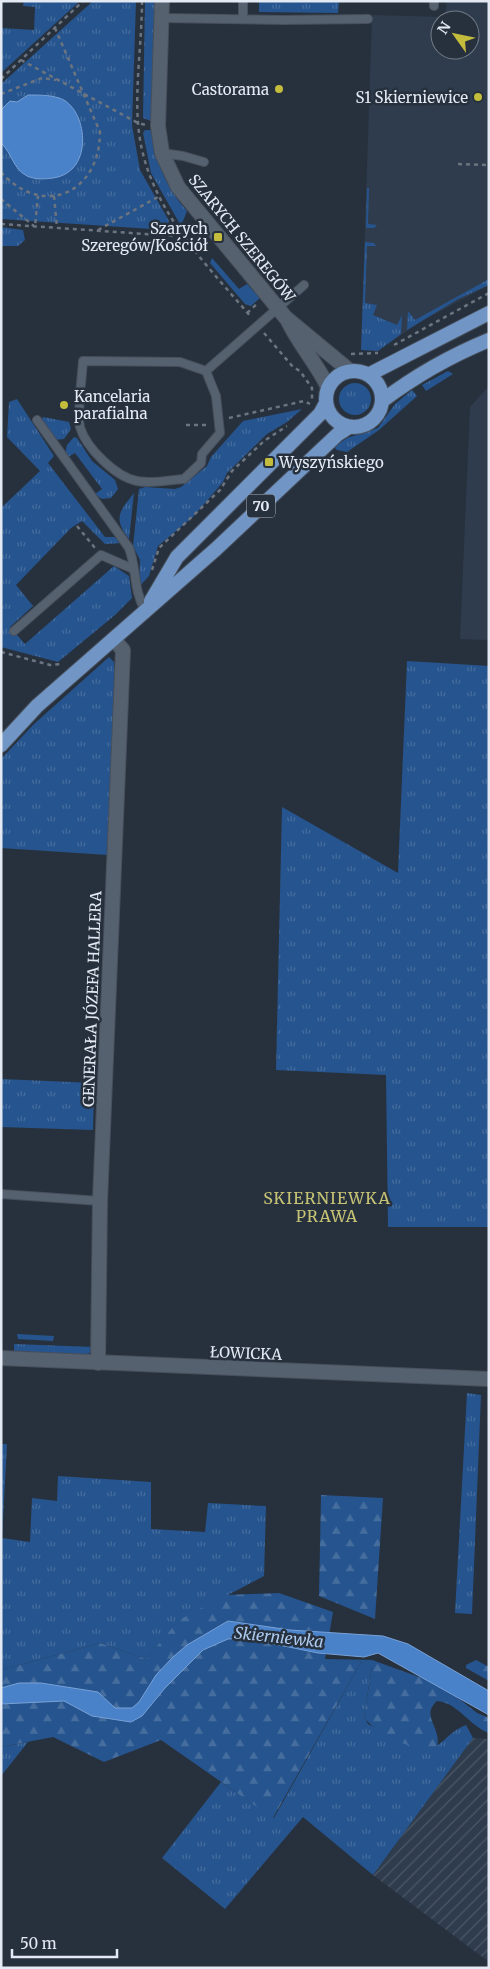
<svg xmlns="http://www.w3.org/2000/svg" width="490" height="1969" font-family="Merriweather,serif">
<defs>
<pattern id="industrial-furrows" width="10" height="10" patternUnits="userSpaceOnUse" patternTransform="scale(1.25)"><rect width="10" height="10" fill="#2e3c4d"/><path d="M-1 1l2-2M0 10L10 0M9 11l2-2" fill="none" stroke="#4c5867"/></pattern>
<pattern id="grass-tufts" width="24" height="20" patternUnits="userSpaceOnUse" patternTransform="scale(1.25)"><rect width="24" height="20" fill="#26548e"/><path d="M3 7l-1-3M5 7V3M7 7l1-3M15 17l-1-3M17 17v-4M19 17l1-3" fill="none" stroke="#456d9e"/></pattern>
<pattern id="forest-firs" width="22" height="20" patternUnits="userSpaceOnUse" patternTransform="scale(1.25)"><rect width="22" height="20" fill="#26548e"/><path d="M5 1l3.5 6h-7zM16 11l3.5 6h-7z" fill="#456d9e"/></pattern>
</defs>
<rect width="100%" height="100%" fill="#27313e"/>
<path fill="#2e3c4d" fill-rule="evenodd" d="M447,1H489V285L420,322L378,351L361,350L372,15L445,17ZM440,20H470V50H440Z
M489,386V640L460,639L470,407Z"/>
<path fill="url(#industrial-furrows)" d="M473,1738L489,1739V1962L373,1875Z"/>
<path fill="url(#grass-tufts)" d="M24,1H80L1,73V28L34,30L35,7L23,6Z
M93,1H136L132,125L140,170L169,221L167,230L1,219V84Z
M145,1H154L155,4L151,121L143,118Z
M259,1H339L338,13L259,12Z
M145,130H151C156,162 166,187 187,211L181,226L151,173L143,133Z
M367,188H369L368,224L377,225L374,228H366Z
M1,227L23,230L25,240L18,246H1Z
M365,242L374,243L376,246H367L365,303L377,305L373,315L397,325L402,315L401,334L378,351L361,350Z
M212,258L239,289L247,284L260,298L251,306L245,304L210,263Z
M489,279V285L458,299L407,330L408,311L415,320Z
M448,371L453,374L426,391L422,385Z
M339 399a16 16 0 1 1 32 0a16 16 0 1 1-32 0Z
M412,390L417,396L379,430L347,452L337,450L334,447L347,438L378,428L395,404Z
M17,399L54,456L48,463L105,537H114L122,543L105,544L82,521L71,528L16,585L33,606L10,627L25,644L114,566L129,576L132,598L115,615L58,662L1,647V508L40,471L7,437L9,402Z
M302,409L287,422L267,434L227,473L223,482L193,517L158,546L149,576L139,587L140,560L133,546L139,489L145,487L175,489L181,487L207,466L211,457L243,421Z
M43,417L69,422L71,429L64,439L55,440L41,421Z
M74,437L77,438L92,461L115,480L118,489L111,498L102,499L95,494L102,489L75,453L68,457L65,454L67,445Z
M134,493L129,539C113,518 119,512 134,493Z
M109,657L114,662L115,689L108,855L1,848V759L34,724Z
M407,661L489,666V1227H388L386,1075L276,1070L282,807L398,873Z
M1,1079L94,1083L93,1130L1,1127Z
M17,1334L54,1336L53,1341L18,1339Z
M14,1344L93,1347L88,1355L14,1351Z
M467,1393L481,1395L472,1614L455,1613Z
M1,1444H7L2,1538L30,1542L32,1498L57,1501L58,1476L151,1482V1529L205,1532L208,1503L266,1506L264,1576L180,1620L146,1659L100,1643L1,1670Z
M361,1662L372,1666L364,1717L368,1724L424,1751C441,1749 447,1732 466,1725L473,1738L373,1875L303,1817L225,1909L162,1858L221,1782L274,1818Z
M28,1742L1,1776V1747Z"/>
<path fill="url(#forest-firs)" d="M321,1495L383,1498L375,1619L319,1596Z
M279,1593L333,1612L325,1659L372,1660L433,1682L453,1694L477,1713L489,1718V1733C469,1726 459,1703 437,1701C420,1716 442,1728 437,1746L429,1752C416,1751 368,1728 364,1717L372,1667L361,1662L273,1818L161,1740L104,1762L53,1737L1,1747V1670L100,1643L146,1659L179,1620L225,1595Z
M476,1660L489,1667V1681L466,1668V1665Z"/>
<path fill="#4a82c9" stroke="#78a1d6" d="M28,95C38,95 50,95 59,98C87,106 96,172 53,178C44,179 36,180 27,176C13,169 12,153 1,143V110L10,101L17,102Z
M228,1621L290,1630L383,1636L408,1644L489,1691V1715L378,1653L364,1657L318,1653L245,1638L228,1639L203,1650L165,1688L142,1716L131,1722L92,1716L64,1701L1,1704V1688L19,1683H41L98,1692L115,1708H132L139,1702L156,1675L173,1657L187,1645Z"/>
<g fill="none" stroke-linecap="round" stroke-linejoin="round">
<g stroke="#474f5b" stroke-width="10">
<path id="service" d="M434,6V1
M162,18L283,20L368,19
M243,19V1
M162,153L183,156L204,162
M206,371L216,396L220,433L202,454L201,463L184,479C169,480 151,484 137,481C116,477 86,448 80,427C77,413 82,377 83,361L180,362L206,371L304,285
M37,420L129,548C137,569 133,590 145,610
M14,631L101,555L133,569
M1,1194L100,1201"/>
</g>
<g stroke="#474f5b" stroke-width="16">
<path id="minor" d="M162,1L158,126L162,153L178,187L286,318L350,371
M288,321C299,344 317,364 328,387
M98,1363L100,1201L123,650L114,640"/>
</g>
<g stroke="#474f5b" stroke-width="16">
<path id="tertiary" d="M1,1358L489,1379"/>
</g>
<g stroke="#474f5b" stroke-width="16">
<path id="primary" d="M326 399a28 28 0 1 1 56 0a28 28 0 1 1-56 0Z
M368,375L489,313
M382,401C415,376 450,356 489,340
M151,601L177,557L320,414L326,403
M1,745L37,706L216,549L338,434L349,427"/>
</g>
<path stroke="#6b747f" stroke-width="2.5" stroke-dasharray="4 4" stroke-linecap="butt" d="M142,1C142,40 135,85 138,123C144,204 202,259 251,317
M21,60L138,123L146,125
M1,79L83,1
M1,94L42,78L56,80
M458,164L489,165
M1,172C43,219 100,193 100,132L55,28
M54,196L57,228
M1,199L35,227L38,196
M1,224L174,236L180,233
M98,230L158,197
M247,313L258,303
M264,333L293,367L300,371L312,388V399
M394,345L489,293
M351,354L378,353
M229,418L304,401L310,404
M186,425H209
M77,526L95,548
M152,570L159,548L220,490L232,471L264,441L287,426
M1,652L50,665L63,664"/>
<use href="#service" stroke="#566170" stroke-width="8"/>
<use href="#minor" stroke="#566170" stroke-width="14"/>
<use href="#tertiary" stroke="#566170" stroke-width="14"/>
<use href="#primary" stroke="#7196c5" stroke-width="14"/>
</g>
<g fill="#c4bc3d" stroke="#27313e" stroke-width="2">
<circle cx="279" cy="89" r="5"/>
<circle cx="478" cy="97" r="5"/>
<rect x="213" y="232" width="10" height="10" rx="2.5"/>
<circle cx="64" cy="405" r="5"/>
<rect x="264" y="457" width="10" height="10" rx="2.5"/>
</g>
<g text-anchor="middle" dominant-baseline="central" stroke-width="5" stroke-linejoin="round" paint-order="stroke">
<rect fill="#27313e" stroke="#abb2bd" stroke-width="1" x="247" y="494.5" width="28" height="23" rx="4"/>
<g font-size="14" font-weight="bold" fill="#e4eaf3">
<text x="261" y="506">70</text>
</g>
<g font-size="15" fill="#e4eaf3" stroke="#27313e" text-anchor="end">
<text x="269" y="89">Castorama</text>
<text x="468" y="97">S1 Skierniewice</text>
<text x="208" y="228">Szarych<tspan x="208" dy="17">Szeregów/Kościół</tspan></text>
<text x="74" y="396" text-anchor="start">Kancelaria<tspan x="74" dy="17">parafialna</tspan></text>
<text x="279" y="462" text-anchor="start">Wyszyńskiego</text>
</g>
<g font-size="15" fill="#e4eaf3" stroke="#27313e">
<text transform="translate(242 238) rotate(51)">SZARYCH SZEREGÓW</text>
<text transform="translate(92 999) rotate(-88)">GENERAŁA JÓZEFA HALLERA</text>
<text transform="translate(246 1353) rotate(2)">ŁOWICKA</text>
</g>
<g font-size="16" letter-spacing="1" fill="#c7c375" stroke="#27313e">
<text x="327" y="1198">SKIERNIEWKA<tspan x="327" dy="18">PRAWA</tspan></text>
</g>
<g font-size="16" font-style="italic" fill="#adcaef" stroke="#27313e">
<text transform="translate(279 1637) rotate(6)">Skierniewka</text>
</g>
</g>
<rect width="490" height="1969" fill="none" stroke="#e4eaf3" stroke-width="5"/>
<g transform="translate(455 35) rotate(303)"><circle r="24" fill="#27313e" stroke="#737b86"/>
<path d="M0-4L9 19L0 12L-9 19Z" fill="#c4bc3d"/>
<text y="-8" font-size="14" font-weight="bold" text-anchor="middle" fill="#e4eaf3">N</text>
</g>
<path d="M12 1949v8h105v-8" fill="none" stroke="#e4eaf3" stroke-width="2.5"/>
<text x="20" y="1949" font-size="15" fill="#e4eaf3" stroke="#27313e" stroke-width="4" paint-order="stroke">50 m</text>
</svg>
